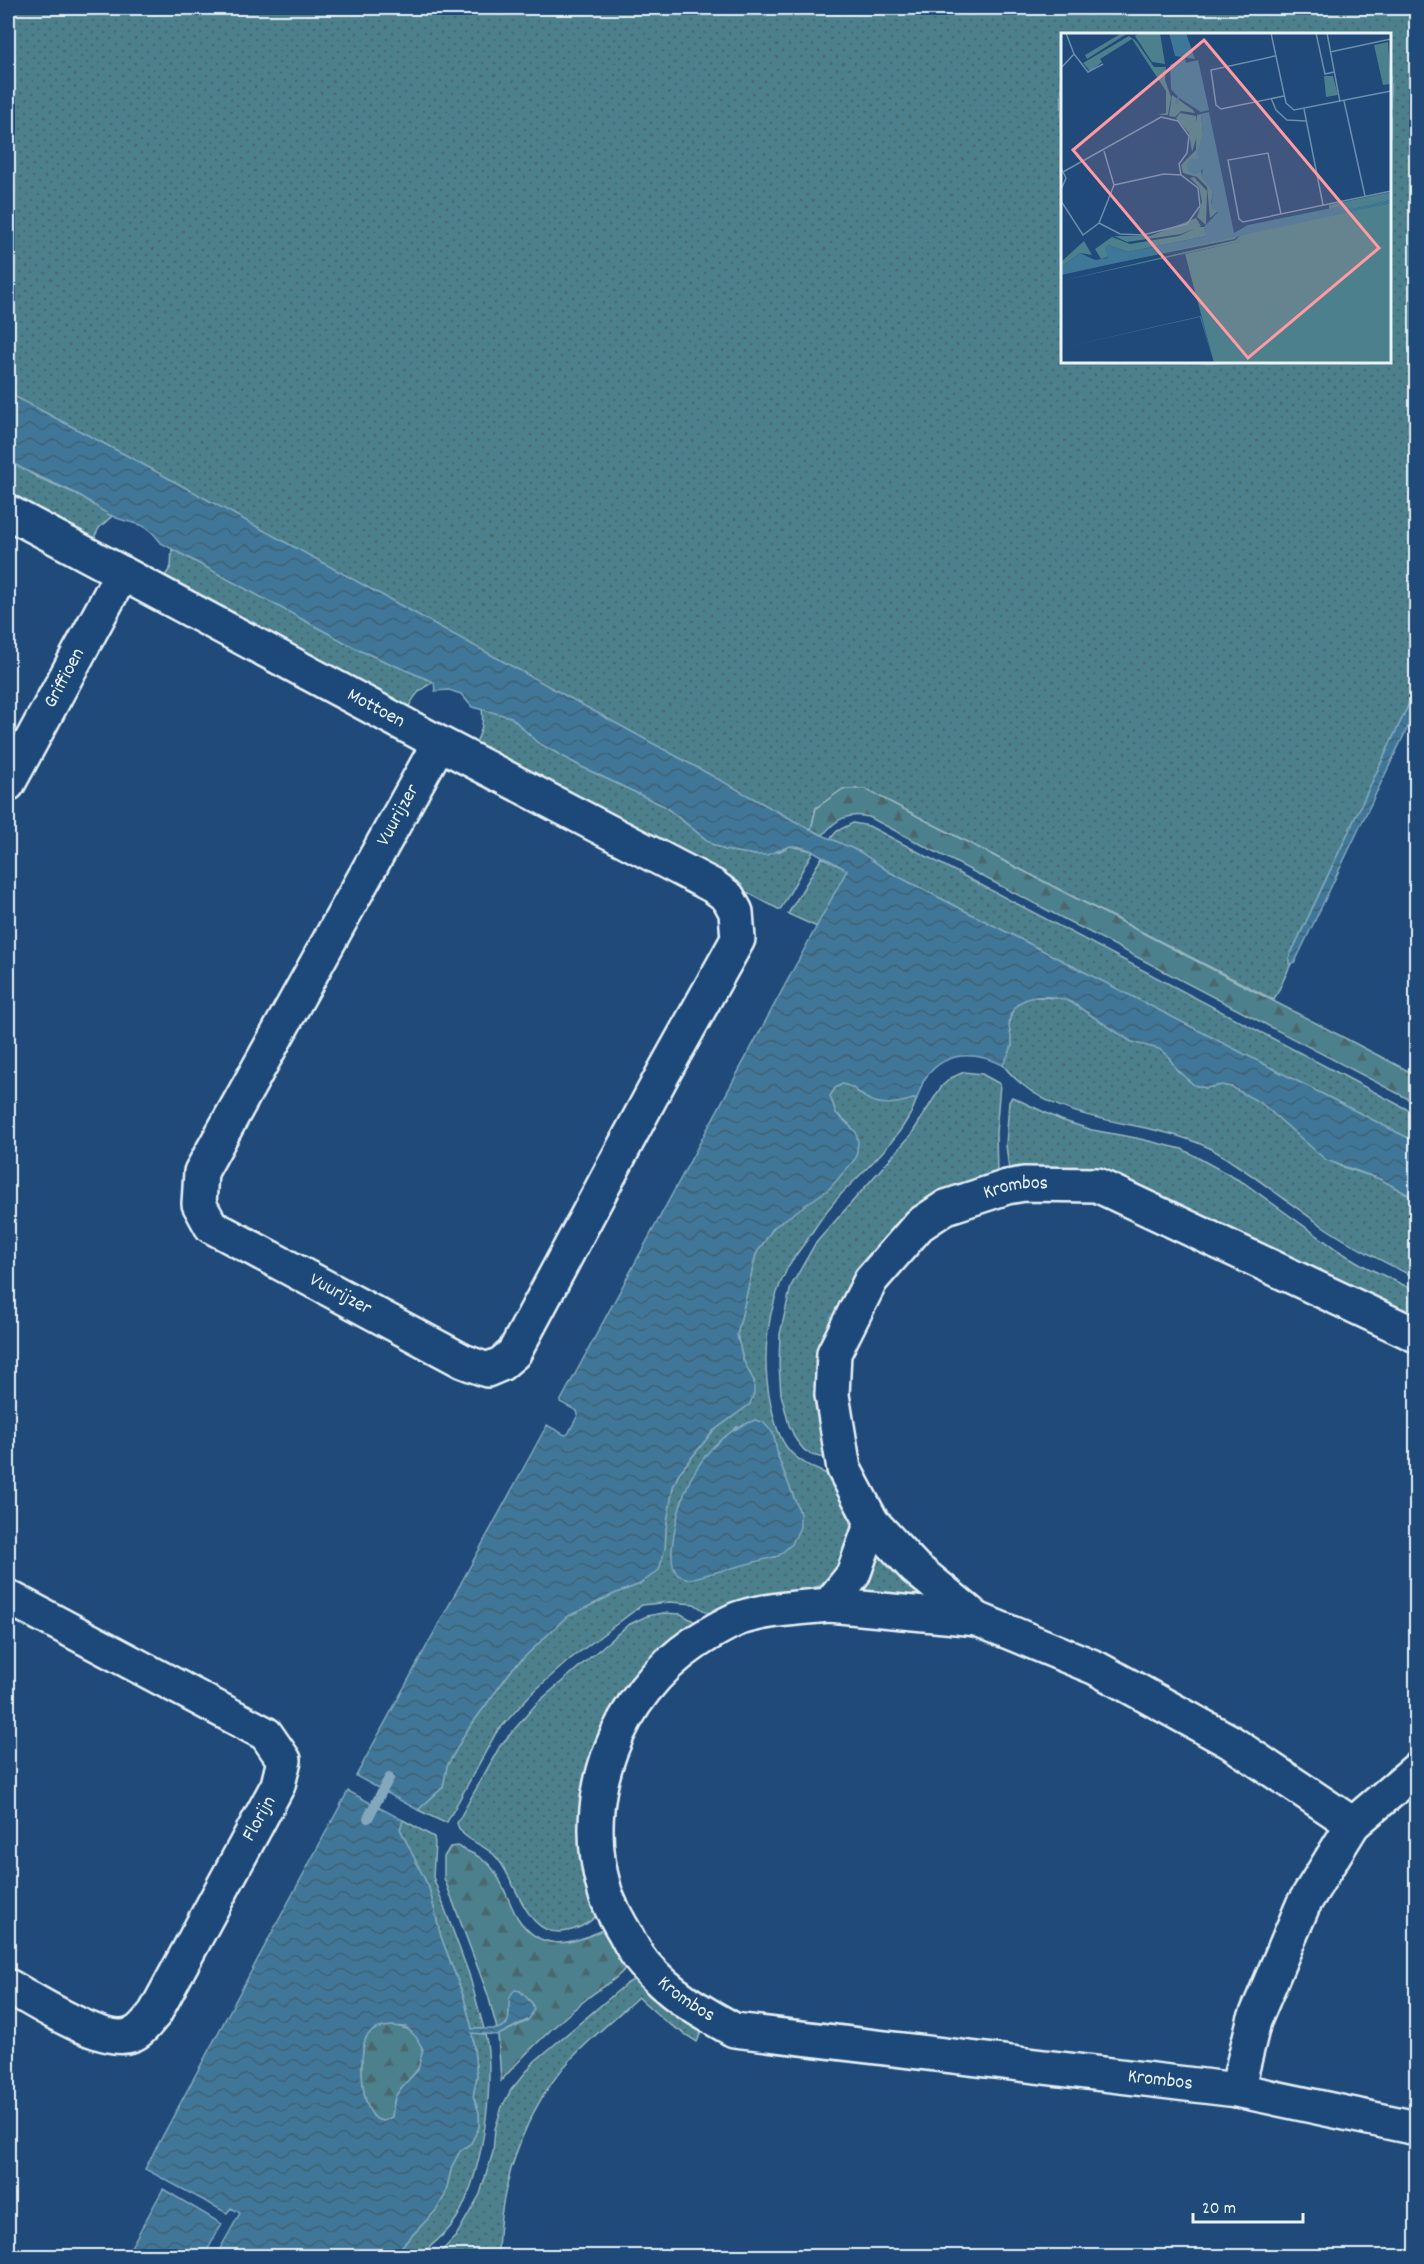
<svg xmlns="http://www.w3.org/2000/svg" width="1424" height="2264" font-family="Dekko,sans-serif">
<defs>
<pattern id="grass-dots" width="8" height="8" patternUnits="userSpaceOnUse" patternTransform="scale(1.5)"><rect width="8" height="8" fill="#4c808c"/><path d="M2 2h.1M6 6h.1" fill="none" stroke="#49676e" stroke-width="1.8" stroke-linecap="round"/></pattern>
<pattern id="forest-firs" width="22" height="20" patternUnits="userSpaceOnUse" patternTransform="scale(1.5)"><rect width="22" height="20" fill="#4c808c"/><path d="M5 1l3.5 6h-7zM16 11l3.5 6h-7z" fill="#49676e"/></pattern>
<pattern id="water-waves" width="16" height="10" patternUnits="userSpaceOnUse" patternTransform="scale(1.5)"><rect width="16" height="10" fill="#3f7798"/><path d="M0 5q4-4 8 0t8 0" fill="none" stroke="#426071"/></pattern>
</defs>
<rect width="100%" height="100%" fill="#1f4a7a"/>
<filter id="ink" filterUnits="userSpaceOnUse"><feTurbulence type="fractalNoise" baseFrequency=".0167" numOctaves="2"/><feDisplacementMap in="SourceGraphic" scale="12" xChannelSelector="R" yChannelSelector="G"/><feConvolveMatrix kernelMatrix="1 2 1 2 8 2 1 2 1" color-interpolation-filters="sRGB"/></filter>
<g filter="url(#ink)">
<path fill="url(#grass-dots)" stroke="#9ab8c2" stroke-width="1.5" fill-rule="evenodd" d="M8,8H1416V689L1289,958L1291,964L1274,1000L865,789L829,799L816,808L811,830L133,459L8,393ZM1062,34H1390V362H1062Z
M8,459L35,476L81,496L112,516L99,528L92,542L8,496Z
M172,549L361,651L434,682C420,688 414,696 407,710L162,580L171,567Z
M482,709L511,717L537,742L582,767L664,806L712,844L725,850L756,855L780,851L790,846L813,851L780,910L474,746C481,733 484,724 482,709Z
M853,823L869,826L1416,1114V1142L891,873L860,852L830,839L837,831Z
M822,857L847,870L817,927L788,914Z
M1031,997L1060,998L1071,1002L1132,1042L1159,1048L1168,1056L1177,1070L1194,1085L1206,1088L1222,1085L1232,1087L1261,1103L1292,1129L1315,1150L1340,1166L1380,1179L1416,1199V1278C1384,1262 1352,1246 1321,1225C1291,1205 1263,1182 1232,1162C1224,1157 1215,1150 1205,1146C1139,1116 1052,1128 1003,1065L1012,1046L1009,1026L1013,1010L1020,1002Z
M964,1072L982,1074L1000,1084L996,1133L997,1173L978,1178L943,1194L908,1212L880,1243L850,1285L828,1459L812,1455L804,1450L796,1440L789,1425L781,1394L779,1365L780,1334L791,1286L815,1244L911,1135L941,1087L951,1078Z
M842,1084C855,1086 854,1090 863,1096C878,1104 901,1102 917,1098C907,1132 869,1166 845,1190C831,1204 819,1221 809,1237C802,1247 794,1257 788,1267C767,1307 761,1356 770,1400C779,1446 789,1461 835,1477L847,1509L851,1526L848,1546L838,1568L819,1586L732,1609L712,1616L694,1604L670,1602L642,1605L569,1660L530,1695L496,1733L447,1822H443L418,1810L443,1787L447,1766L466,1732L513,1668L566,1617L614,1594L640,1584L665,1549L666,1528L673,1487L679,1473L713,1431L750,1404L754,1381L743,1360L737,1335L756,1254L774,1227L811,1200L849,1124L836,1113L830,1096L835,1088ZM737,1427L773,1433L779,1460L800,1513L778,1556L755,1561L672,1553C678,1495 692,1464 737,1427Z
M1012,1097L1061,1120L1092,1130L1136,1138L1182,1149L1244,1183L1339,1251L1366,1267L1416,1291V1319L1396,1306L1131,1181C1088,1168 1054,1165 1009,1170L1006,1145L1009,1102Z
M879,1551L939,1603L858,1592Z
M663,1613L681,1614L697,1623L629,1684L605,1721L593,1753L599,1912C592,1922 580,1928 568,1931C526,1941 518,1882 497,1858C485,1843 462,1842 457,1823L500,1746L537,1703L628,1625L647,1616Z
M403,1820L434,1837L435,1843L433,1877L469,1974L484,2029H472L464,1998L441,1937L429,1888L400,1829Z
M638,1977L702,2030L697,2042L666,2022L638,1997C616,2017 592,2037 571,2059C523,2111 499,2187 498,2256H437L456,2236L480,2194L493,2152L495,2129L502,2107L511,2090L535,2061L626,1984Z
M472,2033L485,2034C497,2080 481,2188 452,2225C443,2236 430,2247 419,2256H381L400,2248L437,2209L445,2195L452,2166L460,2151L471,2143L479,2127V2113L473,2096L477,2076Z"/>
<path fill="url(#forest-firs)" stroke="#9ab8c2" stroke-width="1.5" d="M843,789H865L1416,1075V1103L869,817C848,812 836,819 823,835L811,830L816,808Z
M457,1846C468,1852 484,1857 492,1868C503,1882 508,1901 517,1917C539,1952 570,1946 602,1930L608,1932L628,1965C618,1979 602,1987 589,1997C557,2023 528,2050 501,2081L498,2035L527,2021L532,2003L520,1991L509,2009V2020L504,2027L497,2029L488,1995L444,1878V1857L450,1847Z
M392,2026C404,2027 413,2029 419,2041C433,2069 403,2078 395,2098C393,2103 393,2111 392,2117C389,2118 387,2121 384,2121C359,2123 358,2049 367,2036C373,2028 382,2027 392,2026Z"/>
<path fill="url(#water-waves)" stroke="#83a8be" stroke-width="1.5" fill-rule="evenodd" d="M8,393L133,459L811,830L860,852L891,873L1416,1142V1199L1380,1179L1326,1160L1261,1103L1232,1087L1222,1085L1206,1088L1194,1085L1177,1070L1168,1056L1159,1049L1132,1042L1071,1002C1047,993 1010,992 1009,1025C1009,1032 1012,1037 1012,1044C1011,1051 1006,1059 1003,1065C975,1052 947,1050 926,1077C922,1082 920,1092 917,1098C900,1103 882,1108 866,1098C857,1092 854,1086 842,1084L835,1088L830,1096L836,1113L856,1132L858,1142L856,1158L830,1188L774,1227L756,1254L737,1335L743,1360L754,1381V1393L750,1404L713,1431L679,1473L673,1487L666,1528L665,1549L659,1570L640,1584L614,1594L566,1617L513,1668L466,1732L447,1766L443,1787L418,1810L356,1776L547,1425L565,1435L568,1434L578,1415L577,1411L560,1402L847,870L813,851L798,846H790L767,855H756L725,850L712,844L664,806L582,767L537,742L511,717L472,707L461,694L449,690L435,691L434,682L361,651L161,543C144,518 134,527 110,515C99,510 90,501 79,495C58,484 36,477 16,465L8,459Z
M1416,689V710L1295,962L1289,964V958Z
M755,1420L763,1422L773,1433L779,1460L800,1513V1527L792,1544L778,1556L690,1579C686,1578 680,1577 677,1574C664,1558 680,1504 687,1487C692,1474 703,1458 712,1448C724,1435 739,1426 755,1420Z
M348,1791L403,1820L400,1829L429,1888L441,1937L464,1998L472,2029H497L506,2025C514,2013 503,2000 515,1990L520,1991L532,2003L534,2009L529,2019L498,2035L472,2033L477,2076L473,2096L479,2113V2127L471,2143L460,2151L452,2166L445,2195L437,2209L400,2248L381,2256H216L240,2213L231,2208L227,2213L145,2169ZM392,2026L406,2027L416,2037L423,2049L418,2070L402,2087L395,2097L392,2117C392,2117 384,2121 384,2121C359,2123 358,2049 367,2036C373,2028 382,2027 392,2026Z
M163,2189L222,2224L204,2256H126Z"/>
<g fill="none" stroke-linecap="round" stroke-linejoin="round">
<path stroke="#83a8be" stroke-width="10" d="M368,1818L389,1778"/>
<g stroke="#e8f1f8" stroke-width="38">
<g id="minor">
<path id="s1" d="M8,512L439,743L713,886L728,897L736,912L738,939L663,1074L514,1353L501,1364L487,1370L463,1361L211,1226L199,1204L201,1172L439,743"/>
<path id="s2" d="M8,784L122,573"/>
<path id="s3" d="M872,1522L853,1575L829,1605C800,1608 768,1609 740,1618C724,1624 710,1633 696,1642C617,1695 578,1796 604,1888C608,1904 617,1919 625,1933C630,1943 636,1955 644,1964C670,1995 700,2011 734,2030L1237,2090L1416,2128"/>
<path d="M8,1597L266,1734L284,1760L278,1785L155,2013C149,2020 141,2032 131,2035C103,2046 34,2000 8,1986"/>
<path d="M829,1605L977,1619"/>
<path id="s4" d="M1353,1824L1229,1741L1096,1668L977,1619L915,1568L872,1522L844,1469L832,1395L834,1353L871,1280L919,1225L946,1207L1007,1187L1024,1184L1097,1185L1416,1335"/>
<path d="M1237,2090L1254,2021L1303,1905L1353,1824L1416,1770"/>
</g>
</g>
<use href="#minor" stroke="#1f4a7a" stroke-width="33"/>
</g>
</g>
<g text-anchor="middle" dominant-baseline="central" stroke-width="6" stroke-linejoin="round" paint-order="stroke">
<g font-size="20" fill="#e8f1f8" stroke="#1f4a7a">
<text stroke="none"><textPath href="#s2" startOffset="120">Griffioen</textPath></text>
<text stroke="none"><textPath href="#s1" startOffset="417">Mottoen</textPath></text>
<text stroke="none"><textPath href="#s1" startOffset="2140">Vuurijzer</textPath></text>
<text stroke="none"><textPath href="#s4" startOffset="1010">Krombos</textPath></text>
<text transform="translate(340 1295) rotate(28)">Vuurijzer</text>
<text transform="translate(260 1819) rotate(-61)">Florijn</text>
<text stroke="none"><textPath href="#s3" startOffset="657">Krombos</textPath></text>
<text stroke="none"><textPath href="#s3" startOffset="1143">Krombos</textPath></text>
</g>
</g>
<g transform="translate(1061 33)">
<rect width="330" height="330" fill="#1f4a7a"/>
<path d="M61,0H67L26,26L24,22ZM68,3L75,8L93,34H105L104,47L110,64L107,82H97L105,80V58L71,6L39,26L41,29L29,38L22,30ZM327,9L330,51L322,52L313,12ZM263,43H272L277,62L265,64ZM119,80L135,83L137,100L131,119L128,100L115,85ZM140,81L142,101L137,119L141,144L152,158L150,170L157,178L149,185L146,154L136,144L122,140L120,132L135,117L136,82ZM133,144L146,158L145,192L136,184L141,169L138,154L129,145ZM330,159V167L292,176H268V172ZM330,170V330H153L124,221L177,209L179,201ZM135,185L140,193L120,201L66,209L53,203H89ZM137,194H143L146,203L67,219L47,212V224L40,226L34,216L51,204L69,211L118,203ZM177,202L174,206L44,232L107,218ZM23,208L31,222L19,220L0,234V229Z" fill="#4c808c"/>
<path d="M111,62L132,77L134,80L120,78L114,84L108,83ZM179,201L177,209L0,248L175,207Z" fill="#4c808c"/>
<path d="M78,0H99L104,31L91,29L74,3Z" fill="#4c808c"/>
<path d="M108,0H125L134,26L114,23ZM124,24L125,30L137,27L148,77L140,79L118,65L117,72L113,71L117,64L110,56L109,32ZM148,79L173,200L187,192L281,173L291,176L330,167V170L0,242V234L19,220L34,227L47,225L44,215L47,212L67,219L146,203L143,194L157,179L150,175L152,158L141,145L142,132L136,122L142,101L140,81ZM126 133a8 8 0 1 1 16 0a8 8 0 1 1-16 0ZM140,283L153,330L139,284L0,315Z" fill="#3f7798"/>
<path fill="none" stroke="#6f8dac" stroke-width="1.5" d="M210,0L225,70L233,77L330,58M255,0L264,41L273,39M266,0L279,69M269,19L330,6M13,21L27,39L42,31M214,23L150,37L155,72L160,76L223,63M0,35L13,21L5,0M210,65L215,77L226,87L245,88M283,68L304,163M243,76L262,172M0,135L5,145L0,157M2,139L100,84L117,88L128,103L126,120L118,131L120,142M0,168L22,202L38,190L53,152L43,118M220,181L207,120L167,127L178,186L182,189L330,158M38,190L59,201L82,202L126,191L139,173L137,155L120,142L103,141L53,152"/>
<path fill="#ff9aa2" fill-opacity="0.15" stroke="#ff9aa2" stroke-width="3" d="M143,7L318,215L187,325L12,117Z"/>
<rect width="330" height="330" fill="none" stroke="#e8f1f8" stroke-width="3"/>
</g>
<rect width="1424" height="2264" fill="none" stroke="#1f4a7a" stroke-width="30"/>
<rect x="15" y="15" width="1394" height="2234" fill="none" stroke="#e8f1f8" stroke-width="2" filter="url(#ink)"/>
<path d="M1193 2213v9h110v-9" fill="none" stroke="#e8f1f8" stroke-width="3"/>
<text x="1202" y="2213" font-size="18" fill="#e8f1f8" stroke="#1f4a7a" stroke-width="4.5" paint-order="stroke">20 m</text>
</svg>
